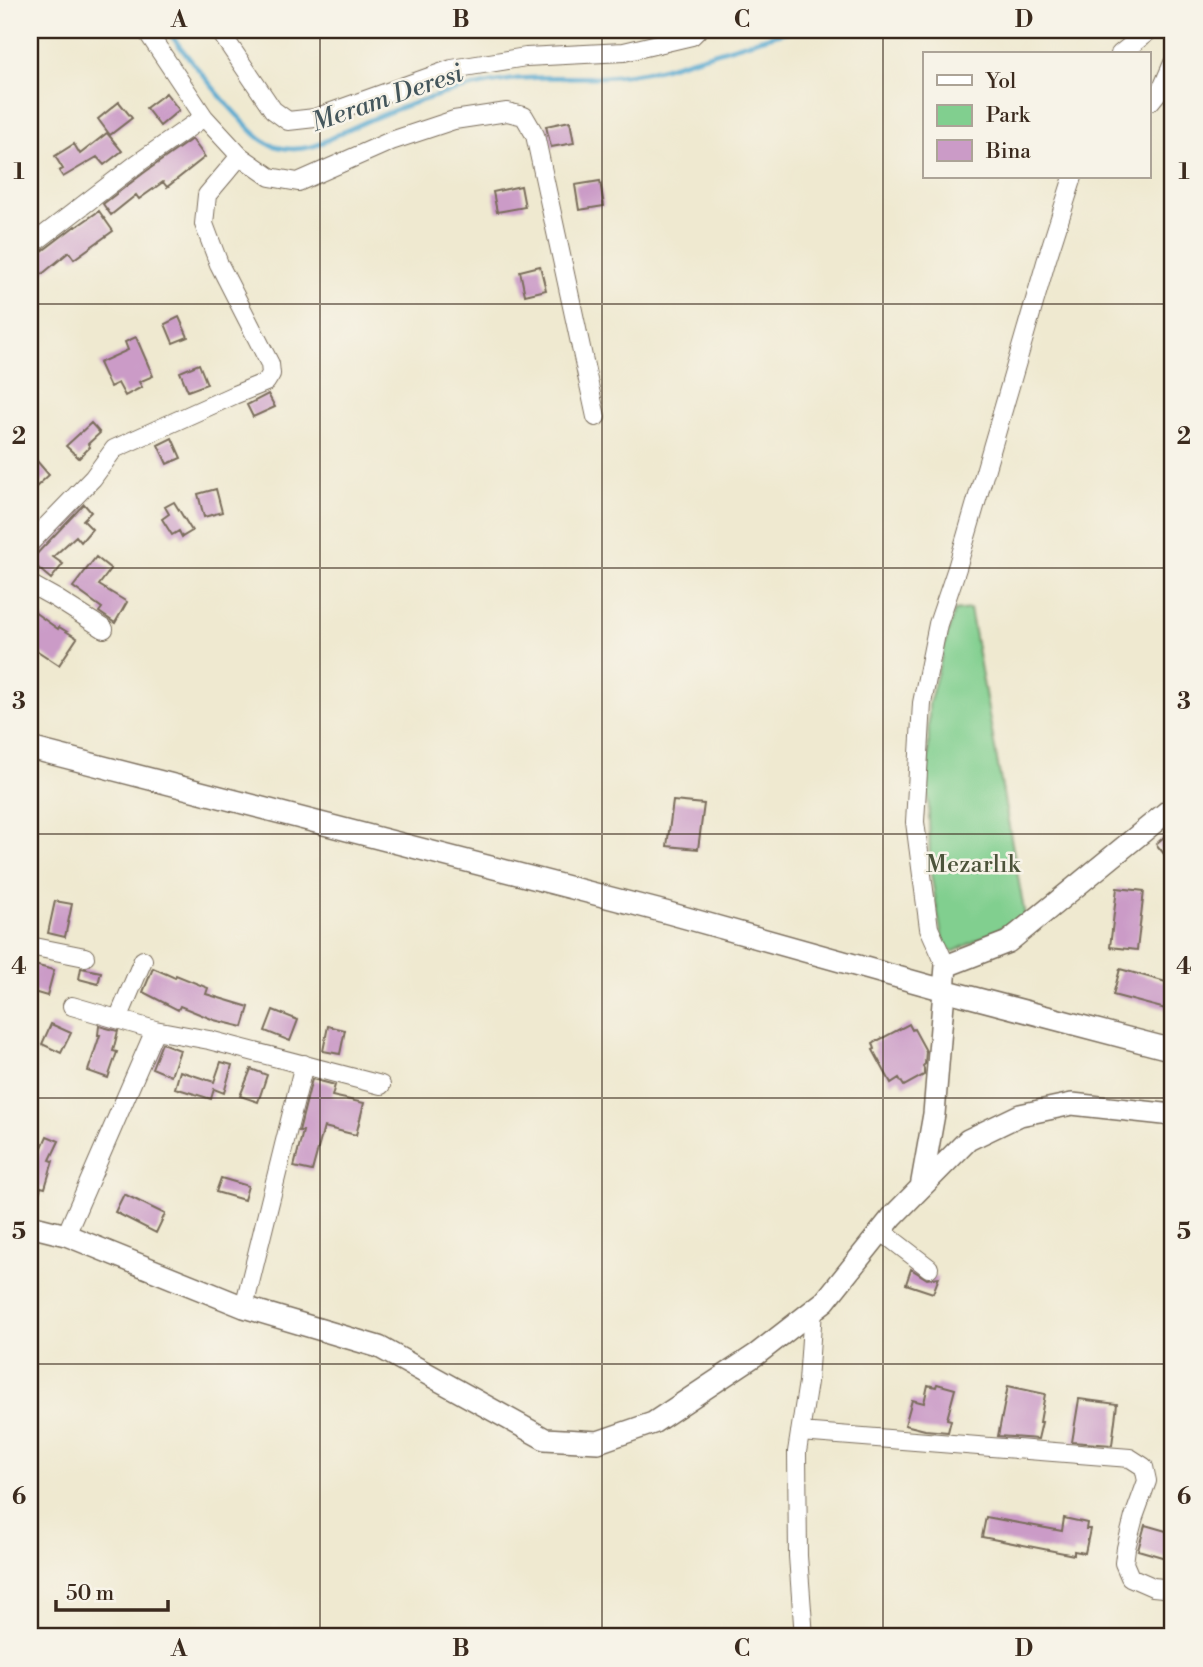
<svg xmlns="http://www.w3.org/2000/svg" width="1203" height="1667" font-family="'Libre Bodoni',serif">
<rect width="100%" height="100%" fill="#f7f3e8"/>
<filter id="ink" filterUnits="userSpaceOnUse"><feTurbulence type="fractalNoise" baseFrequency=".0143" numOctaves="2"/><feDisplacementMap in="SourceGraphic" scale="14" xChannelSelector="R" yChannelSelector="G"/><feConvolveMatrix kernelMatrix="1 2 1 2 8 2 1 2 1" color-interpolation-filters="sRGB"/></filter>
<filter id="wash" filterUnits="userSpaceOnUse"><feTurbulence type="fractalNoise" baseFrequency=".00686" numOctaves="4" result="noise"/><feDisplacementMap in="SourceGraphic" scale="28" xChannelSelector="R" yChannelSelector="G"/><feGaussianBlur stdDeviation="1.57" result="paint"/><feColorMatrix in="noise" values="0 0 0 0 0 0 0 0 0 0 0 0 0 0 0 0 0 1.4 0 .05"/><feComposite in="paint" operator="in"/></filter>
<g filter="url(#wash)">
<rect width="100%" height="100%" fill="#efe9d0"/>
<path fill="#81cf8f" stroke="#5e7c56" stroke-width="2" d="M970,609L1025,916L953,952L943,943L930,868L928,775L929,704L954,611Z"/>
<g fill="none" stroke-linecap="round" stroke-linejoin="round">
<path stroke="#54a9d0" stroke-width="4.5" d="M167,30C190,59 212,88 237,115C247,125 256,138 269,144C285,151 301,150 317,145C380,112 445,88 516,79C544,76 573,78 602,77C621,76 641,73 660,69L791,30"/>
</g>
<g id="blocks">
<path fill="#cb9bc7" d="M166,93L179,110L160,126L146,108Z
M119,102L132,118L110,135L98,119Z
M570,121L574,143L551,147L546,126Z
M107,133L122,151L104,165L97,157L63,177L59,171L63,169L55,156L74,144L80,154Z
M192,139L205,157L167,187L163,182L139,199L136,195L111,215L103,204L145,172Z
M600,181L604,206L579,210L575,185Z
M521,186L525,207L497,212L493,192Z
M99,211L113,231L74,259L69,252L30,284V257L37,255L75,226L76,227Z
M540,266L546,290L525,295L520,271Z
M179,317L188,337L173,343L165,324Z
M136,337L153,376L139,382L142,387L125,396L118,383L110,387L99,363L128,350L125,342Z
M199,364L207,384L188,391L180,372Z
M268,394L275,407L253,417L247,405Z
M91,423L100,433L88,444L90,447L79,458L66,446Z
M172,438L181,458L167,464L158,445Z
M30,453L49,475L36,487L30,481Z
M216,489L222,512L204,517L198,494Z
M174,502L192,531L182,537L179,531L172,535L162,519L169,514L165,507Z
M84,504L91,512L83,520L92,529L81,542L76,536L53,557L63,564L51,579L30,561Z
M96,557L111,569L99,585L127,602L115,623L99,612L102,608L73,587Z
M34,612L58,629L59,627L77,638L59,665L30,646V618Z
M673,801L704,804L698,849L667,846Z
M1173,829V865L1156,844Z
M1117,888L1144,891L1137,950L1110,947Z
M55,901L72,904L65,937L48,933Z
M30,964L54,970L47,996L30,991Z
M81,968L101,972L98,984L79,979Z
M153,968L175,978L176,975L208,988L206,994L249,1007L243,1027L214,1020L180,1006L178,1010L143,992Z
M1120,969L1173,984V1011L1113,995Z
M273,1010L298,1020L290,1041L265,1031Z
M51,1024L71,1033L61,1053L42,1044Z
M909,1024L912,1030L914,1029L926,1051L925,1064L923,1066L924,1069V1075L904,1086L899,1078L891,1083L873,1050L875,1049L873,1043Z
M99,1026L118,1031L113,1051L117,1052L108,1078L88,1071L100,1035H98Z
M328,1026L345,1030L340,1054L323,1051Z
M162,1043L180,1050L171,1076L152,1068Z
M221,1062L232,1065L224,1093L214,1089L211,1099L175,1088L180,1071L214,1082Z
M251,1069L267,1075L258,1102L240,1096Z
M312,1079L335,1085L332,1096L364,1103L356,1135L324,1127L312,1171L294,1167L303,1131H299Z
M47,1136L59,1141L50,1160L53,1161L45,1188L41,1187L33,1213H30V1182L38,1156Z
M221,1178L248,1186L244,1200L216,1192Z
M124,1194L165,1214L156,1233L115,1212Z
M911,1269L927,1279L939,1277L933,1293L906,1284Z
M937,1384L955,1389L947,1419L951,1420L948,1432L925,1430L905,1425L912,1400L924,1403L928,1385L936,1387Z
M1008,1386L1045,1394L1040,1422H1042L1038,1439L998,1436Z
M1079,1399L1117,1404L1112,1445L1072,1442Z
M986,1517L1062,1531L1064,1518L1087,1523L1086,1529H1090L1085,1553L1074,1551V1555L982,1537Z
M1145,1525L1173,1533V1545L1169,1559L1138,1550Z"/>
</g>
</g>
<g filter="url(#ink)">
<use href="#blocks" fill-opacity="0" stroke="#7a6d5c" stroke-width="2"/>
<g fill="none" stroke-linecap="round" stroke-linejoin="round">
<g stroke="#7a6d5c" stroke-width="20">
<path id="minor" d="M146,30L204,117L240,156L270,177L298,182L391,141L454,120L507,112L524,116L535,135L596,417
M219,30L273,110L288,121L315,118L452,69L526,57L624,52L692,36L698,30
M1120,54L1150,30
M1149,101H1151L1163,86L1173,63
M30,246L138,163L204,117
M30,543L93,478L114,449L234,395L266,382L271,374L270,364L219,264L204,224L207,195L240,156
M30,584L57,599L104,629
M30,946L85,957
M946,966L929,928L915,822L922,703L938,624L957,568L1046,262L1073,177
M72,1006L155,1030L209,1040L381,1085
M118,1019L143,960
M881,1231L929,1268
M66,1235L155,1030
M244,1307L304,1064
M800,1432L1130,1458L1144,1467L1147,1481L1134,1517L1126,1548L1124,1563L1130,1577L1153,1587L1173,1589
M804,1637L798,1556L797,1452L808,1382L813,1310"/>
</g>
<g stroke="#7a6d5c" stroke-width="24">
<path id="tertiary" d="M30,748L665,912L944,990L1173,1050
M921,1187L934,1114L946,966L1008,942L1173,807
M30,1226L66,1235L244,1307L379,1347L545,1439L598,1442L653,1423L757,1354L825,1301L893,1216L968,1140L1020,1115L1072,1104L1173,1115"/>
</g>
<use href="#minor" stroke="#fff" stroke-width="18"/>
<use href="#tertiary" stroke="#fff" stroke-width="21"/>
</g>
</g>
<path fill="none" stroke="#3b2a1e" stroke-width="2" stroke-opacity="0.55" d="M320,30V1637M602,30V1637M883,30V1637M30,304H1173M30,568H1173M30,834H1173M30,1098H1173M30,1364H1173"/>
<g text-anchor="middle" dominant-baseline="central" stroke-width="5" stroke-linejoin="round" paint-order="stroke">
<g font-size="24" fill="#4c533a" stroke="#f7f3e8">
<text x="973" y="865">Mezarlık</text>
</g>
<g font-size="26" font-style="italic" fill="#44565c" stroke="#f7f3e8">
<text transform="translate(387 98) rotate(-19)">Meram Deresi</text>
</g>
</g>
<rect width="1203" height="1667" fill="none" stroke="#f7f3e8" stroke-width="77"/>
<rect x="923" y="52" width="228" height="126" fill="#f7f3e8" stroke="#aca397" stroke-width="2"/>
<rect x="937" y="75" width="35" height="10" fill="#ffffff" stroke="#aca397" stroke-width="2"/>
<text x="986" y="88" font-size="21" fill="#3b2a1e">Yol</text>
<rect x="937" y="105" width="35" height="21" fill="#81cf8f" stroke="#aca397" stroke-width="2"/>
<text x="986" y="122" font-size="21" fill="#3b2a1e">Park</text>
<rect x="937" y="140" width="35" height="21" fill="#cb9bc7" stroke="#aca397" stroke-width="2"/>
<text x="986" y="158" font-size="21" fill="#3b2a1e">Bina</text>
<path d="M56 1600v10h112v-10" fill="none" stroke="#3b2a1e" stroke-width="3.5"/>
<text x="66" y="1600" font-size="21" fill="#3b2a1e" stroke="#f7f3e8" stroke-width="5" paint-order="stroke">50 m</text>
<rect x="38" y="38" width="1126" height="1590" fill="none" stroke="#3b2a1e" stroke-width="2.5"/>
<g font-size="23" text-anchor="middle" font-weight="bold" fill="#3b2a1e">
<text x="179" y="27">A</text>
<text x="461" y="27">B</text>
<text x="742" y="27">C</text>
<text x="1024" y="27">D</text>
<text x="19" y="179">1</text>
<text x="1184" y="179">1</text>
<text x="19" y="444">2</text>
<text x="1184" y="444">2</text>
<text x="19" y="709">3</text>
<text x="1184" y="709">3</text>
<text x="19" y="974">4</text>
<text x="1184" y="974">4</text>
<text x="19" y="1239">5</text>
<text x="1184" y="1239">5</text>
<text x="19" y="1504">6</text>
<text x="1184" y="1504">6</text>
<text x="179" y="1656">A</text>
<text x="461" y="1656">B</text>
<text x="742" y="1656">C</text>
<text x="1024" y="1656">D</text>
</g>
</svg>
